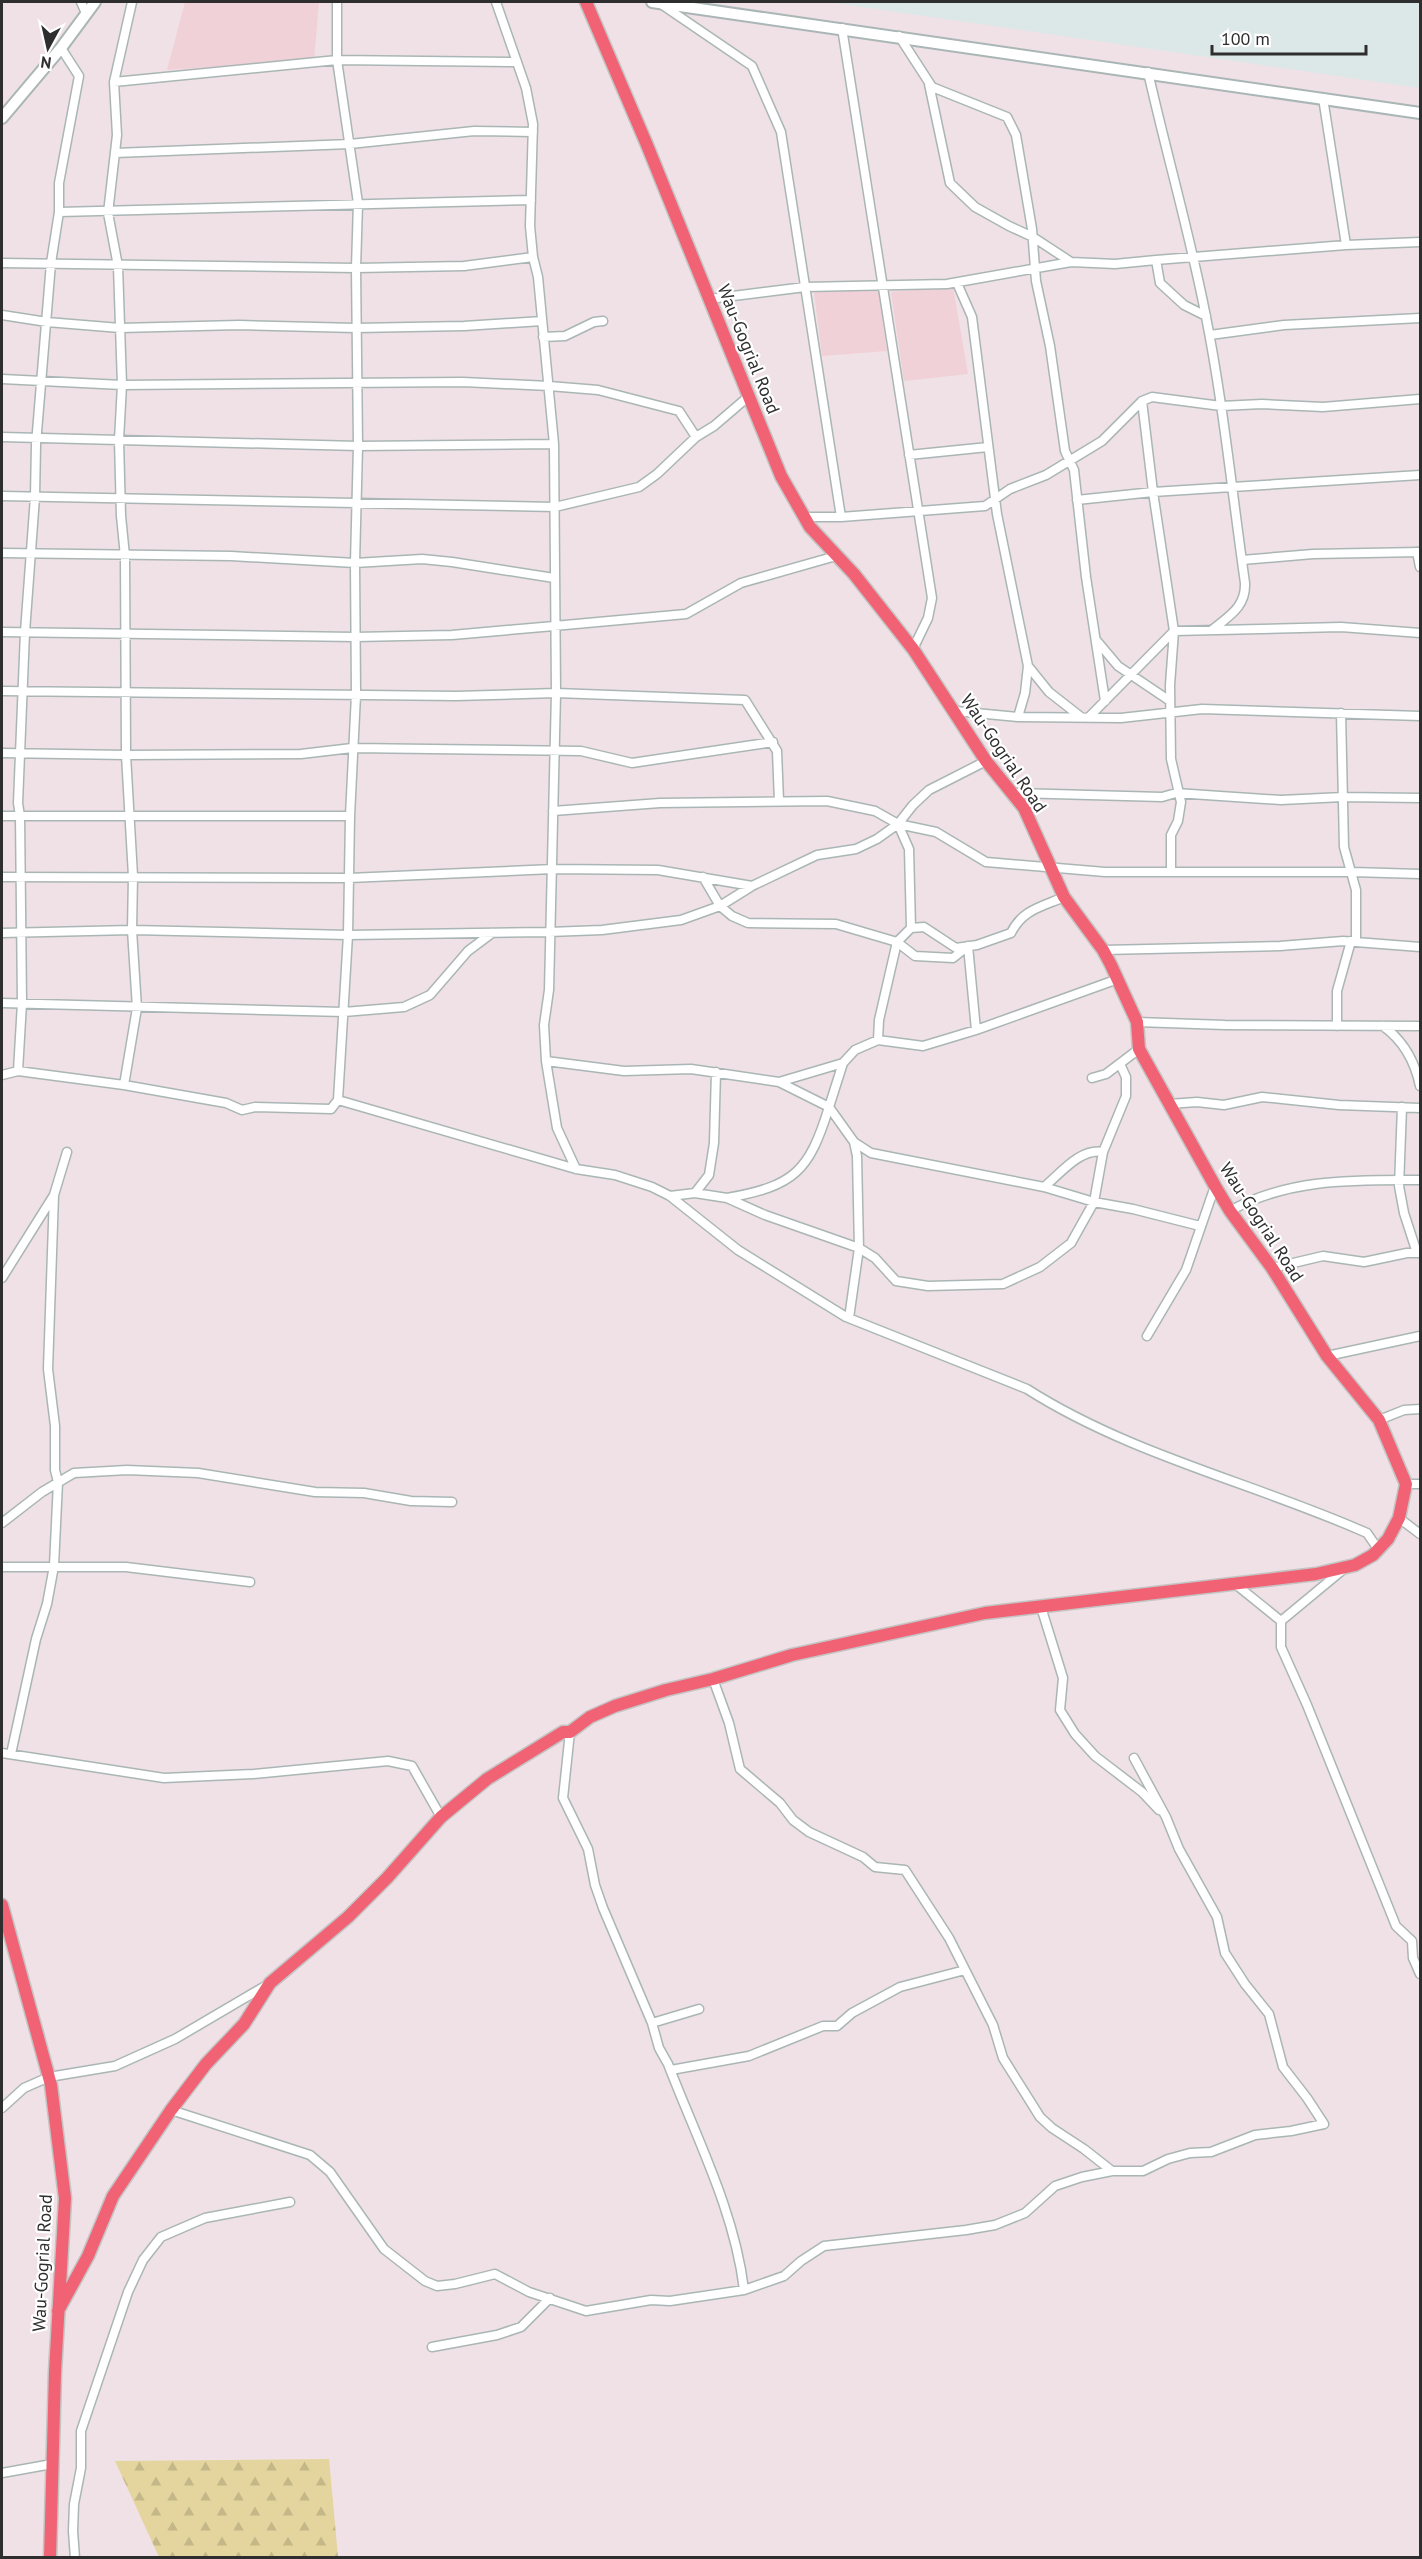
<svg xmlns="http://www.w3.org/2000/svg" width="1422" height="2559" font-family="'PT Sans',sans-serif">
<defs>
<pattern id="forest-firs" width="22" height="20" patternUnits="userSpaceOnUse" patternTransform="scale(1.5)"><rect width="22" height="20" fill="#e4d59e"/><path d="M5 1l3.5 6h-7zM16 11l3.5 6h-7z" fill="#c4b788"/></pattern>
</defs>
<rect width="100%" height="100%" fill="#efe1e5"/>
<path fill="#f0d1d7" d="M185,2H319L314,60L167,70Z
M953,287L968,374L904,381L891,292Z
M878,288L887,351L822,356L814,292Z"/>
<path fill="#dce8e7" d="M828,2H1420V88Z"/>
<path fill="url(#forest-firs)" d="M329,2459L338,2557H159L115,2461Z"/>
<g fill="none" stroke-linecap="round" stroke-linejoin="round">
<g stroke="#aab6b5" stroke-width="11">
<path id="minor" d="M81,2L86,13
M496,2L526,88L533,124L530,226L533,257L538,277L554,444L556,693L549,990L544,1025L546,1061L557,1128L576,1169
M661,4L752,66L781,132L841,517
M842,28L932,598L928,618L913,649
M899,36L932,87L1007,117L1016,135L1032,229L1036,281L1050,346L1065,451L1074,470L1086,577L1105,701
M1148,72C1166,152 1189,231 1205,312C1223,401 1232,492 1245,583C1246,607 1229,616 1212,630
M114,82L337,60L517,62
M929,84L950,183L975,207L1009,226L1033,237L1071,262
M1323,98L1346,245
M115,153L350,144L474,131L533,132
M59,212L531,200
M1156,260L1346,245L1420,242
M2,263L356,268L464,266L533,257
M957,283L972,317L997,514L1028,666L1025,693L1018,717
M709,299L805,287L947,284L1071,262L1115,264L1156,260L1160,283L1184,305L1206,316
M2,315L47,322L120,328L239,325L356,328L464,326L542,321
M1210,335L1284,325L1420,318
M543,337L565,336L594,322L603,321
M2,379L122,385L463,382L549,386L598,390L679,411L696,437
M1142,401L1153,492L1174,631L1170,685L1171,759L1181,802L1178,821L1171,835V872
M2,437L358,446L554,444
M909,455L988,447
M2,496L555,507L639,487L657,474L696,437L714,426L749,396
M1077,500L1153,492L1420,475
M804,517H841L985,506L1010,489L1046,475L1102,441L1142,401L1152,397L1221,406L1262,404L1323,407L1420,399
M1417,552L1420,567
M2,553L231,556L355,563L422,559L452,562L554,578
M1242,560L1313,554L1420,552
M2,632L355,637L452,635L554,626L686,614L741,583L836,556
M1097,641L1118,666L1170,701
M1028,666L1049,692L1081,717
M2,691L456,696L556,693L745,700L777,751L779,801
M955,711L1018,717L1121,718L1202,709L1420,716
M1341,713L1344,847L1356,890V941
M1089,717L1174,631L1341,627L1420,633
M2,753L126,755L301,754L352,748L581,751L632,763L773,742
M1012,793L1162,797L1176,793L1281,800L1343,797L1420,798
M553,811L660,803L827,801L875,811L898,824L936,832L986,862L1105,872H1352L1420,874
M2,816H350
M2,877L349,878L553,869L658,870L752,886L817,855L856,849L877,839L898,824L913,805L929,790L986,761
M703,877L720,906L752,886
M911,928L924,927L956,948L977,945L1011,933C1022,910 1041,907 1064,897
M2,933L132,930L348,935L549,932L602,930L681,920L720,906L732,916L748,923L836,924L897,942L915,956L953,958L968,946L976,1030
M1103,950L1280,946L1343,941L1420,947
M2,1003L344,1012L404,1007L430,995L468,951L492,933
M1137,1022L1225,1025L1420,1026
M1337,1026V991L1351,941
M1383,1026C1404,1041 1415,1062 1420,1086
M878,1040L923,1046L976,1030L1118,979
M546,1061L624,1071L691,1069L779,1082L829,1107C809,1172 794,1186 727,1198
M18,1071L22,1003L20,816L18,803L25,632L35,497L36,444L51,263L59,212V183L79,76L61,48
M2,1075L18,1071L124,1085L226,1103L242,1110L255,1107L331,1109L338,1100L348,935L350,816L356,695L355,563L358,446L356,268L358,203L337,60V2
M1092,1078L1106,1074L1139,1049
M779,1082L843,1063
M124,1085L137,1008L132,930L133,876L126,755L125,556L121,516L119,440L122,385L118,266L108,213L117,135L114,82L132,2
M338,1100L576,1169L615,1175L652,1187L670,1196L738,1250L846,1317L1027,1389C1129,1454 1250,1482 1360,1530L1367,1533L1378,1549
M1169,1104L1197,1102L1224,1105L1262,1097L1339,1105L1420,1108
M1402,1107L1399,1186L1404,1213L1417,1253
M854,1142L829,1107L843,1063L855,1050L878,1040L879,1020L897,942L911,928L909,849L898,824
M1044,1187C1061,1173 1080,1148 1103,1152L1126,1096V1077L1120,1064
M695,1193L709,1175L714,1143L716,1072
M670,1196L695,1193L727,1198L765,1215L859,1248L875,1258L896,1281L928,1286L1003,1284L1040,1267L1071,1243L1094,1202L1103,1152
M1230,1211C1289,1178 1354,1180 1420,1180
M1272,1268L1323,1256L1364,1262L1407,1253H1420
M2,1278L54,1195L67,1152
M849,1318L859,1248L857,1156L854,1142L871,1153L1044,1187L1094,1202L1133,1209L1200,1226
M1147,1336L1186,1270L1215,1186
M1327,1356L1420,1336
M1379,1420L1404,1410L1420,1409
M1406,1484H1420
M1399,1518L1420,1534
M2,1523L42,1492L74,1473L127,1470L198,1473L315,1492L364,1493L411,1501L452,1502
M2,1567H126L250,1582
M1345,1568L1281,1621V1647L1307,1705L1396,1926L1412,1941L1413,1958L1420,1974
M1234,1583L1281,1621
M1041,1607L1063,1678L1060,1710L1075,1734L1095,1756L1142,1792L1159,1810
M713,1679L729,1723L740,1769L780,1803L793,1820L809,1832L863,1857L875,1867L905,1870L949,1938L993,2025L1003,2058L1040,2117L1052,2128L1084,2149L1112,2171
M570,1732L563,1798L588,1849L595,1885L603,1908L652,2023L659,2048L668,2064C696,2137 735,2212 744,2290
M2,1753L164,1778L253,1774L388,1761L412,1766L441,1817
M11,1754L36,1639L47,1604L54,1566L58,1482L55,1470V1426L48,1369L54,1195
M652,2023L699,2009
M671,2070L749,2056L823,2026H837L852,2013L900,1987L965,1970
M2,2108L24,2088L49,2077L115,2066L175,2039L267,1985
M171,2110L310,2155L330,2172L384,2249L425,2281L437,2286L455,2284L495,2274L529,2292L586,2311L651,2300L670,2301L744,2290L784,2276L801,2261L824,2246L966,2230L995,2225L1025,2213L1055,2186L1082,2177L1112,2171H1143L1168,2159L1190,2153L1211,2152L1255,2135L1291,2131L1324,2124L1307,2098L1283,2067L1269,2014L1245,1984L1225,1953L1217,1917L1179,1849L1166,1817L1134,1758
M432,2347L497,2335L521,2327L550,2298
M2,2473L52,2464
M75,2558L73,2531L74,2504L81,2468V2431L128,2292L143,2260L161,2237L205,2218L290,2202"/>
</g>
<g stroke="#aab6b5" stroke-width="14">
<path id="tertiary" d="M652,2L1420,113
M2,118L61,48L95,2"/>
</g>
<g stroke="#c4c4c4" stroke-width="15">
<path id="primary" d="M2,1905L51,2085L65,2198L55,2372L50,2558
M58,2311L88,2256L113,2196L171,2110L206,2064L244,2024L270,1983L348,1917L387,1878L441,1817L487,1779L563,1732H570L590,1717L615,1706L666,1690L713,1679L792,1655L985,1613L1316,1574L1355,1565L1373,1555L1388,1539L1399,1518L1406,1484L1379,1420L1327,1356L1272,1268L1230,1211L1215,1186L1139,1049L1137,1022L1111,965L1103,950L1064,897L1024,808L986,761L913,649L854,574L810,527L781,476L647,145L586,2"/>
</g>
<use href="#minor" stroke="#fff" stroke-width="8"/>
<use href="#tertiary" stroke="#fff" stroke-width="10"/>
<use href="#primary" stroke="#f16374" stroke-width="12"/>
</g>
<g text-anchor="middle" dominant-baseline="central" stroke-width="4.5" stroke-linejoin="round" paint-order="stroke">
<g font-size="18" fill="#2e2e2e" stroke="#fff">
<text transform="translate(749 349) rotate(68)">Wau-Gogrial Road</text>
<text transform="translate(1004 753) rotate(56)">Wau-Gogrial Road</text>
<text transform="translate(1262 1222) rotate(57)">Wau-Gogrial Road</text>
<text transform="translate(42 2263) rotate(-87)">Wau-Gogrial Road</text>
</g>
</g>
<rect width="1422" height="2559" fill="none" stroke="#2e2e2e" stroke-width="6"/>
<g transform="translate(48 48) rotate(188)" stroke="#ffffff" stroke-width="4.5" paint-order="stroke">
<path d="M0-4.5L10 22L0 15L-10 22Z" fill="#2e2e2e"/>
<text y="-9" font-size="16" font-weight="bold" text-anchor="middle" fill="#2e2e2e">N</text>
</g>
<path d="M1212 45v9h154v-9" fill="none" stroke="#2e2e2e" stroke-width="3"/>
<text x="1221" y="45" font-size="18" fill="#2e2e2e" stroke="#ffffff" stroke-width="4.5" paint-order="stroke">100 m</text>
</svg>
